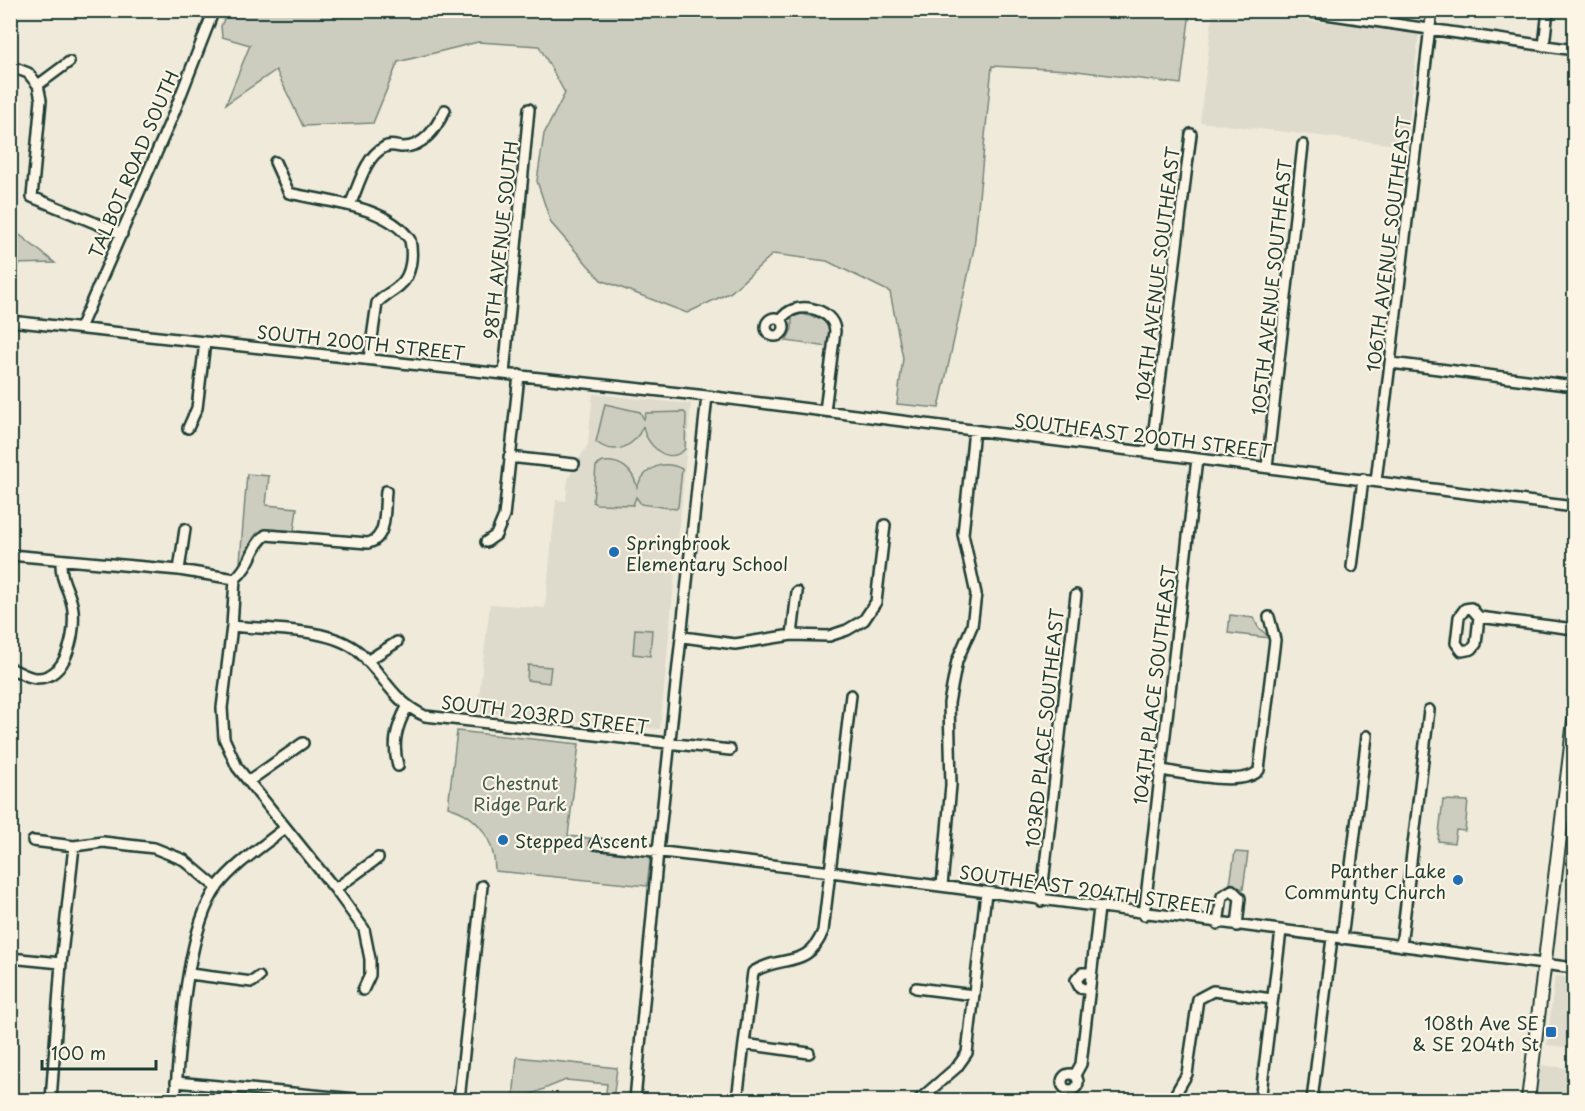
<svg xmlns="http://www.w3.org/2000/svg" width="1585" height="1111" font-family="'Playpen Sans',sans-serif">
<rect width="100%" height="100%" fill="#efeada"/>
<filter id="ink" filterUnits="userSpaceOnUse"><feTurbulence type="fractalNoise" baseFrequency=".0167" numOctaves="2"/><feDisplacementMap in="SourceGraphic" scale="12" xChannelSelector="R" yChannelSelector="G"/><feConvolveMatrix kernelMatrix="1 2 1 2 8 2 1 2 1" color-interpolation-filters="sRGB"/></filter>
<g filter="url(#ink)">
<path fill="#dedbcc" d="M1213,11L1419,32L1406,146L1200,122Z
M593,394L691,404L660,729L477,712L490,604L545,608L556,500L566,501L568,479L588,444Z
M1555,976L1574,978V1048L1547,1045Z
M1532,1064L1574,1069V1100H1528Z"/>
<path fill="#cccdbf" stroke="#76857a" stroke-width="1.5" d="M228,10H1190V11L1181,84L1069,70L992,66L974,248L939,408L897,404L903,358L890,292L827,261L773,254L731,292L687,313L601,280L551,223L537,181L544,134L565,93L539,46L478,42L398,62L373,123L303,126L276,70L226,104L250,45L222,37L221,26Z
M11,228L55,263L11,264Z
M802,314L827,321L829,330L828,347L786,341L792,329V317Z
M605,404L640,412L644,419L646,413L684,412L686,414L685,449C668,467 645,444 643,426C635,446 616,457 596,442Z
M603,462C621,460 633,470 637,487C645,468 662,459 682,469L678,507L676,509L641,504L636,497L633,505L596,504L593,502L596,466Z
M247,474L269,476L266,505L297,508L294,531C249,526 261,529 240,562Z
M1230,615L1254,618L1258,627L1270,638L1228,633Z
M635,629L652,630L650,656L633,654Z
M528,665L551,667L549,683L527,680Z
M457,731L579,744L568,836L652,845L647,886L495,871C495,840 478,815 448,807Z
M1443,800L1468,801L1465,831L1456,830L1454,843L1438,841Z
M1235,852L1248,853L1243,889L1230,884Z
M517,1057L617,1068L613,1100H605L607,1084L566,1080L529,1095L528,1100H513Z"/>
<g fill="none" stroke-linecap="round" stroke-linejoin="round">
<g stroke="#1f3d34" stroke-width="14">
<path id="minor" d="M1298,10L1574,50
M1544,46L1548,10
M10,66L28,73L38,85L69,62
M38,85L41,100L32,197L122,234
M275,162L289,193C326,202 387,205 410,240C413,254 412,275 400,285C393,292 384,295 377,303L369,359
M350,205C358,188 365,157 383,148C389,144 395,146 401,147C424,148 436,128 445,110
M766 327a9 9 0 1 1 18 0a9 9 0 1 1-18 0Z
M781,320C792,299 834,307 835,331L825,411
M10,321L707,396L1574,507
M80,328L173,115L214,10
M1391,363L1574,386
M504,374L529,109
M188,428L197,408L205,342
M1151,453L1191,134
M509,457L574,464
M1267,467L1303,145
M1376,481L1432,10
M486,542L496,535L504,516L519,375
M10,555L179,570L235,579
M1352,567L1363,479
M179,570L185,529
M235,579L232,626L222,708L224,738L237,767L335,889L364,929L370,959V975L363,990
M235,579C253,563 251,546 266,535L368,543C388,539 384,508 386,491
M1479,617L1476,644L1472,649L1462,651L1456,643L1459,617L1465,609L1471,608L1479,617L1574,629
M232,626C269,630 330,627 359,652C384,675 392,701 425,716L730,750
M792,635L797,592
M683,637L735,644L792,635L829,636L847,630L864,620L876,602L885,525
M367,661L397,642
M10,668C19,672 28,678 37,678C68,678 75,633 73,610C71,591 60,583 61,560
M398,766C392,743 396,728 407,707
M1161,770C1183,773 1245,788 1259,770L1275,640L1269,617
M249,781L303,743
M33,841L74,846L103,842L154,848L184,860L217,888
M595,844L831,872L1574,968
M942,886L951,785L949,703L957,661L972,626L976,594L963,534L974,430
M335,889L378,858
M1041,901L1076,595
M1144,915L1197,459
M1218,924L1222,896L1232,890L1240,898L1237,926
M1342,939L1367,736
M1401,946L1429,710
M10,958L61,963
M190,974L244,981L252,982L259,977
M916,988L974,995
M1089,990L1080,988L1076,980L1082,973H1091
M744,1044L809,1053
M1062 1082a8 8 0 1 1 16 0a8 8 0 1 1-16 0Z
M1075,1075L1081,1064L1099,908
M176,1082L356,1099
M1176,1093L1187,1074L1198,999L1213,991L1272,999
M51,1100L61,963L74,846
M175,1100C180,1045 185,930 218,886C236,863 262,847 284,829
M459,1100L482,886
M635,1100L658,851L707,396
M737,1100L753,972C781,954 808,970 823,931L851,695
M919,1100L957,1067L967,1053L986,893
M1257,1100L1261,1093L1281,931
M1312,1100L1332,938"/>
</g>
<g stroke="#1f3d34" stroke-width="16">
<path id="major" d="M1528,1100L1574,721"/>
</g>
<use href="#minor" stroke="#fcf5e5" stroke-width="9"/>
<use href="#major" stroke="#fcf5e5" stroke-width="12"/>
</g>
</g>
<g fill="#1f6fb2" stroke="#fcf5e5" stroke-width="2">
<circle cx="614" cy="552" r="6"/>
<circle cx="503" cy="840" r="6"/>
<circle cx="1458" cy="880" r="6"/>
<rect x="1545" y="1026" width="12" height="12" rx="3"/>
</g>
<g text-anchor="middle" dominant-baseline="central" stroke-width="4.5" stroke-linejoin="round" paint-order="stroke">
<g font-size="18" fill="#1f3d34" stroke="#fcf5e5">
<text transform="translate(133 164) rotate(-67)">TALBOT ROAD SOUTH</text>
<text transform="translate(500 240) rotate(-84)">98TH AVENUE SOUTH</text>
<text transform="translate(1388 244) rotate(-83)">106TH AVENUE SOUTHEAST</text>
<text transform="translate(1157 274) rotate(-83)">104TH AVENUE SOUTHEAST</text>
<text transform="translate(1271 287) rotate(-84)">105TH AVENUE SOUTHEAST</text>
<text transform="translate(361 342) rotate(6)">SOUTH 200TH STREET</text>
<text transform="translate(1143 435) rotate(7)">SOUTHEAST 200TH STREET</text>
<text transform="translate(1154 685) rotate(-83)">104TH PLACE SOUTHEAST</text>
<text transform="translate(545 714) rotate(7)">SOUTH 203RD STREET</text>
<text transform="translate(1044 728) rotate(-84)">103RD PLACE SOUTHEAST</text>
<text transform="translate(1087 889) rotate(8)">SOUTHEAST 204TH STREET</text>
</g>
<g font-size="18" fill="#1f3d34" stroke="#fcf5e5" text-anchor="start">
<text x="626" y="542">Springbrook<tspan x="626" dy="21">Elementary School</tspan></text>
<text x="515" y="840">Stepped Ascent</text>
<text x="1446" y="870" text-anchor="end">Panther Lake<tspan x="1446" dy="21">Communty Church</tspan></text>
<text x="1539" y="1022" text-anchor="end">108th Ave SE<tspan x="1539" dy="21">&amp; SE 204th St</tspan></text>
</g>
<g font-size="18" fill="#425a50" stroke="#fcf5e5">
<text x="520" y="782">Chestnut<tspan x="520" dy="21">Ridge Park</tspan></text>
</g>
</g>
<rect width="1585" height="1111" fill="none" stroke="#fcf5e5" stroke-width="36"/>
<rect x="18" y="18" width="1549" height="1075" fill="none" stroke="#1f3d34" stroke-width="2" filter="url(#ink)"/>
<path d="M42 1060v9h114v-9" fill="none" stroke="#1f3d34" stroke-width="3"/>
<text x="51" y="1060" font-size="18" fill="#1f3d34" stroke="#fcf5e5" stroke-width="4.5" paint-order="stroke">100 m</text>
</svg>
